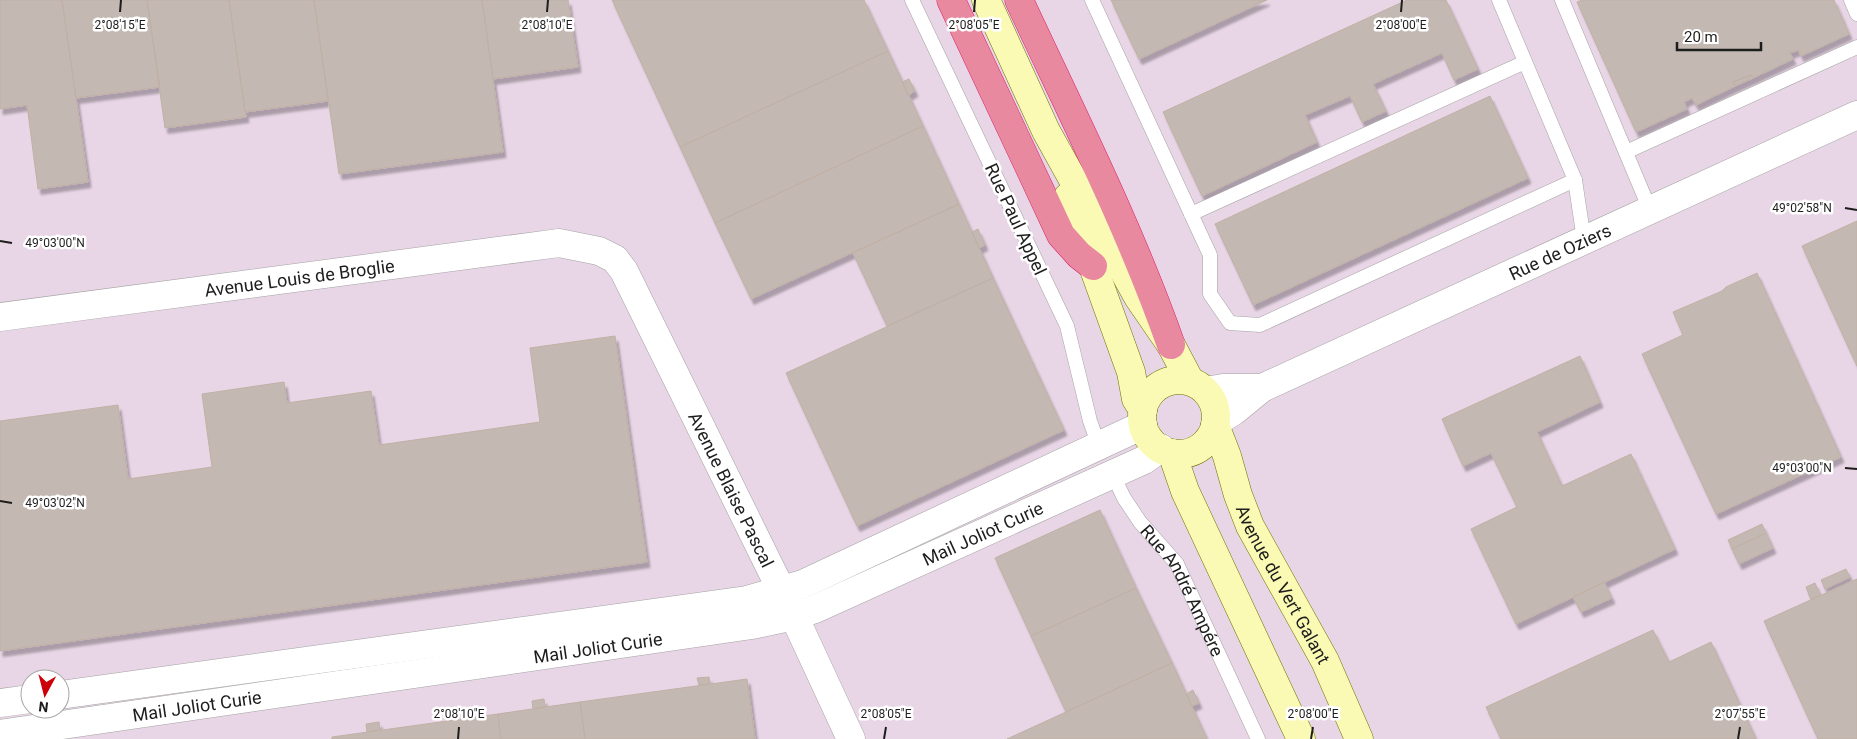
<svg xmlns="http://www.w3.org/2000/svg" width="1857" height="739" font-family="Roboto,sans-serif">
<defs>
<filter id="shadow"><feDropShadow dx="3" dy="5.5" stdDeviation="1" flood-color="#0004"/></filter>
</defs>
<rect width="100%" height="100%" fill="#efeae3"/>
<path fill="#e8d5e5" fill-rule="evenodd" d="M0,0H1857V739H0ZM30,679H60V709H30Z"/>
<path fill="#c3b9b2" stroke="#c1b0a5" filter="url(#shadow)" d="M0,0H62L88,182L38,189L27,105L0,109Z
M62,0H147L160,87L76,98Z
M147,0H229L246,117L165,128Z
M229,0H314L328,101L245,112Z
M314,0H482L503,152L339,174Z
M482,0H568L578,67L493,79Z
M612,0H864L888,51L680,147Z
M1111,0H1267L1139,59Z
M1407,0H1446L1478,69L1454,80L1442,53L1373,84L1386,111L1362,122L1350,96L1305,115L1317,142L1202,196L1163,112Z
M1582,0H1834L1849,34L1801,56L1798,50L1790,53L1793,59L1753,78L1751,75L1733,82L1735,86L1696,105L1692,98L1684,102L1687,109L1636,132L1577,2Z
M888,51L923,126L715,223L680,147Z
M1751,75L1753,78L1735,86L1733,82Z
M909,79L915,91L908,95L902,82Z
M1490,96L1528,178L1253,305L1215,224Z
M923,126L959,204L751,299L715,223Z
M959,204L993,278L887,326L853,253Z
M1857,221V366L1802,246Z
M978,229L985,245L979,248L972,232Z
M1757,273L1841,457L1716,514L1642,354L1683,335L1673,312L1722,291L1726,287Z
M993,278L1064,430L857,526L786,373Z
M615,336L647,562L0,651V421L118,405L128,479L212,467L202,394L284,382L287,403L371,391L379,445L540,422L530,348Z
M1580,356L1600,402L1537,432L1562,486L1631,454L1675,549L1516,624L1471,529L1517,507L1491,453L1463,466L1442,419Z
M1100,510L1136,588L1031,636L995,558Z
M1762,524L1766,533L1732,549L1728,540Z
M1766,533L1773,548L1739,564L1732,549Z
M1846,569L1850,577L1825,589L1821,580Z
M1857,579V739H1818L1764,621Z
M1604,582L1612,598L1581,612L1573,597Z
M1815,583L1820,595L1811,600L1806,587Z
M1136,588L1172,663L1066,712L1031,636Z
M1653,630L1669,662L1711,642L1756,739H1501L1486,707Z
M1172,663L1207,739H1007L1066,712Z
M709,677L710,684L699,685L697,678Z
M747,679L755,739H585L580,702Z
M1193,690L1199,703L1192,706L1186,694Z
M544,699L545,707L533,709L532,701Z
M580,702L585,739H501L498,714Z
M498,714L501,739H332V737Z
M379,722L380,730L367,732L366,724Z"/>
<g fill="none" stroke-linecap="round" stroke-linejoin="round">
<g stroke="#a4a4a4" stroke-width="15">
<g id="lane">
<path d="M912,0L1067,326L1090,421L1099,446"/>
<path d="M1092,0L1210,255V294L1230,323L1260,325L1575,180"/>
<path d="M1499,0L1575,180L1584,240"/>
<path d="M1562,0L1650,210"/>
<path d="M1851,0L1857,14"/>
<path d="M1626,152L1857,47"/>
<path d="M1191,214L1525,62"/>
<path id="s1" d="M1112,473L1124,498L1140,522L1177,564L1258,739"/>
</g>
</g>
<g stroke="#a4a4a4" stroke-width="29">
<g id="street">
<path id="s2" d="M0,317L559,243L599,251L615,259L624,271L794,616L851,739"/>
<path d="M1206,391L1223,388H1262"/>
<path id="s3" d="M1216,422L1234,411L1262,388L1857,115"/>
<path d="M60,695L747,600L803,584L1143,425"/>
<path d="M0,703L30,699"/>
<path id="s4" d="M0,734L752,625L794,616L815,609L1144,460L1161,448"/>
</g>
</g>
<g stroke="#6e7603" stroke-width="29">
<g id="secondary">
<path d="M986,0L1046,131L1138,297L1171,345L1190,381"/>
<path d="M1068,197L1131,372L1136,399L1143,410"/>
<circle cx="1179" cy="417" r="37"/>
<path id="s5" d="M1215,425L1227,456L1238,495L1250,526L1325,661L1359,739"/>
<path d="M1172,453L1185,491L1301,739"/>
</g>
</g>
<g stroke="#dc2169" stroke-width="29">
<path id="highway" d="M951,0L1061,235L1079,255L1093,266
M1019,0C1072,114 1129,226 1171,345"/>
</g>
<use href="#lane" stroke="#fff" stroke-width="14"/>
<use href="#street" stroke="#fff" stroke-width="28"/>
<use href="#secondary" stroke="#fafab5" stroke-width="28"/>
<use href="#highway" stroke="#e8899f" stroke-width="28"/>
</g>
<path fill="none" stroke="#1d1d1d" stroke-width="2" d="M120,12L121,0M547,12L548,0M974,12L975,0M1401,12L1402,0M1845,208L1857,210M0,241L12,243M1845,468L1857,469M0,501L12,503M458,739L459,727M884,739L886,727M1311,739L1313,727M1738,739L1740,727"/>
<g text-anchor="middle" dominant-baseline="central" stroke-width="5" stroke-linejoin="round" paint-order="stroke">
<g font-size="18" fill="#1d1d1d" stroke="#fff">
<text transform="translate(1016 219) rotate(65)">Rue Paul Appel</text>
<text stroke="none"><textPath href="#s3" startOffset="385">Rue de Oziers</textPath></text>
<text stroke="none"><textPath href="#s2" startOffset="302">Avenue Louis de Broglie</textPath></text>
<text stroke="none"><textPath href="#s2" startOffset="881">Avenue Blaise Pascal</textPath></text>
<text stroke="none"><textPath href="#s4" startOffset="1009">Mail Joliot Curie</textPath></text>
<text stroke="none"><textPath href="#s5" startOffset="174">Avenue du Vert Galant</textPath></text>
<text stroke="none"><textPath href="#s1" startOffset="138">Rue André Ampére</textPath></text>
<text stroke="none"><textPath href="#s4" startOffset="604">Mail Joliot Curie</textPath></text>
<text stroke="none"><textPath href="#s4" startOffset="199">Mail Joliot Curie</textPath></text>
</g>
</g>
<g font-size="12" text-anchor="middle" fill="#1d1d1d" stroke="#fff" stroke-width="5" stroke-linejoin="round" paint-order="stroke">
<text x="120" y="29">2°08'15"E</text>
<text x="547" y="29">2°08'10"E</text>
<text x="974" y="29">2°08'05"E</text>
<text x="1401" y="29">2°08'00"E</text>
<text x="1802" y="212">49°02'58"N</text>
<text x="55" y="247">49°03'00"N</text>
<text x="1802" y="472">49°03'00"N</text>
<text x="55" y="507">49°03'02"N</text>
<text x="459" y="718">2°08'10"E</text>
<text x="886" y="718">2°08'05"E</text>
<text x="1313" y="718">2°08'00"E</text>
<text x="1740" y="718">2°07'55"E</text>
</g>
<g transform="translate(45 694) rotate(187)"><circle r="24" fill="#ffffff" stroke="#a5a5a5"/>
<path d="M0-4L9 19L0 12L-9 19Z" fill="#cb0009"/>
<text y="-8" font-size="14" font-weight="bold" text-anchor="middle" fill="#1d1d1d">N</text>
</g>
<path d="M1677 42v8h84v-8" fill="none" stroke="#1d1d1d" stroke-width="2.5"/>
<text x="1684" y="42" font-size="15" fill="#1d1d1d" stroke="#ffffff" stroke-width="4" paint-order="stroke">20 m</text>
</svg>
